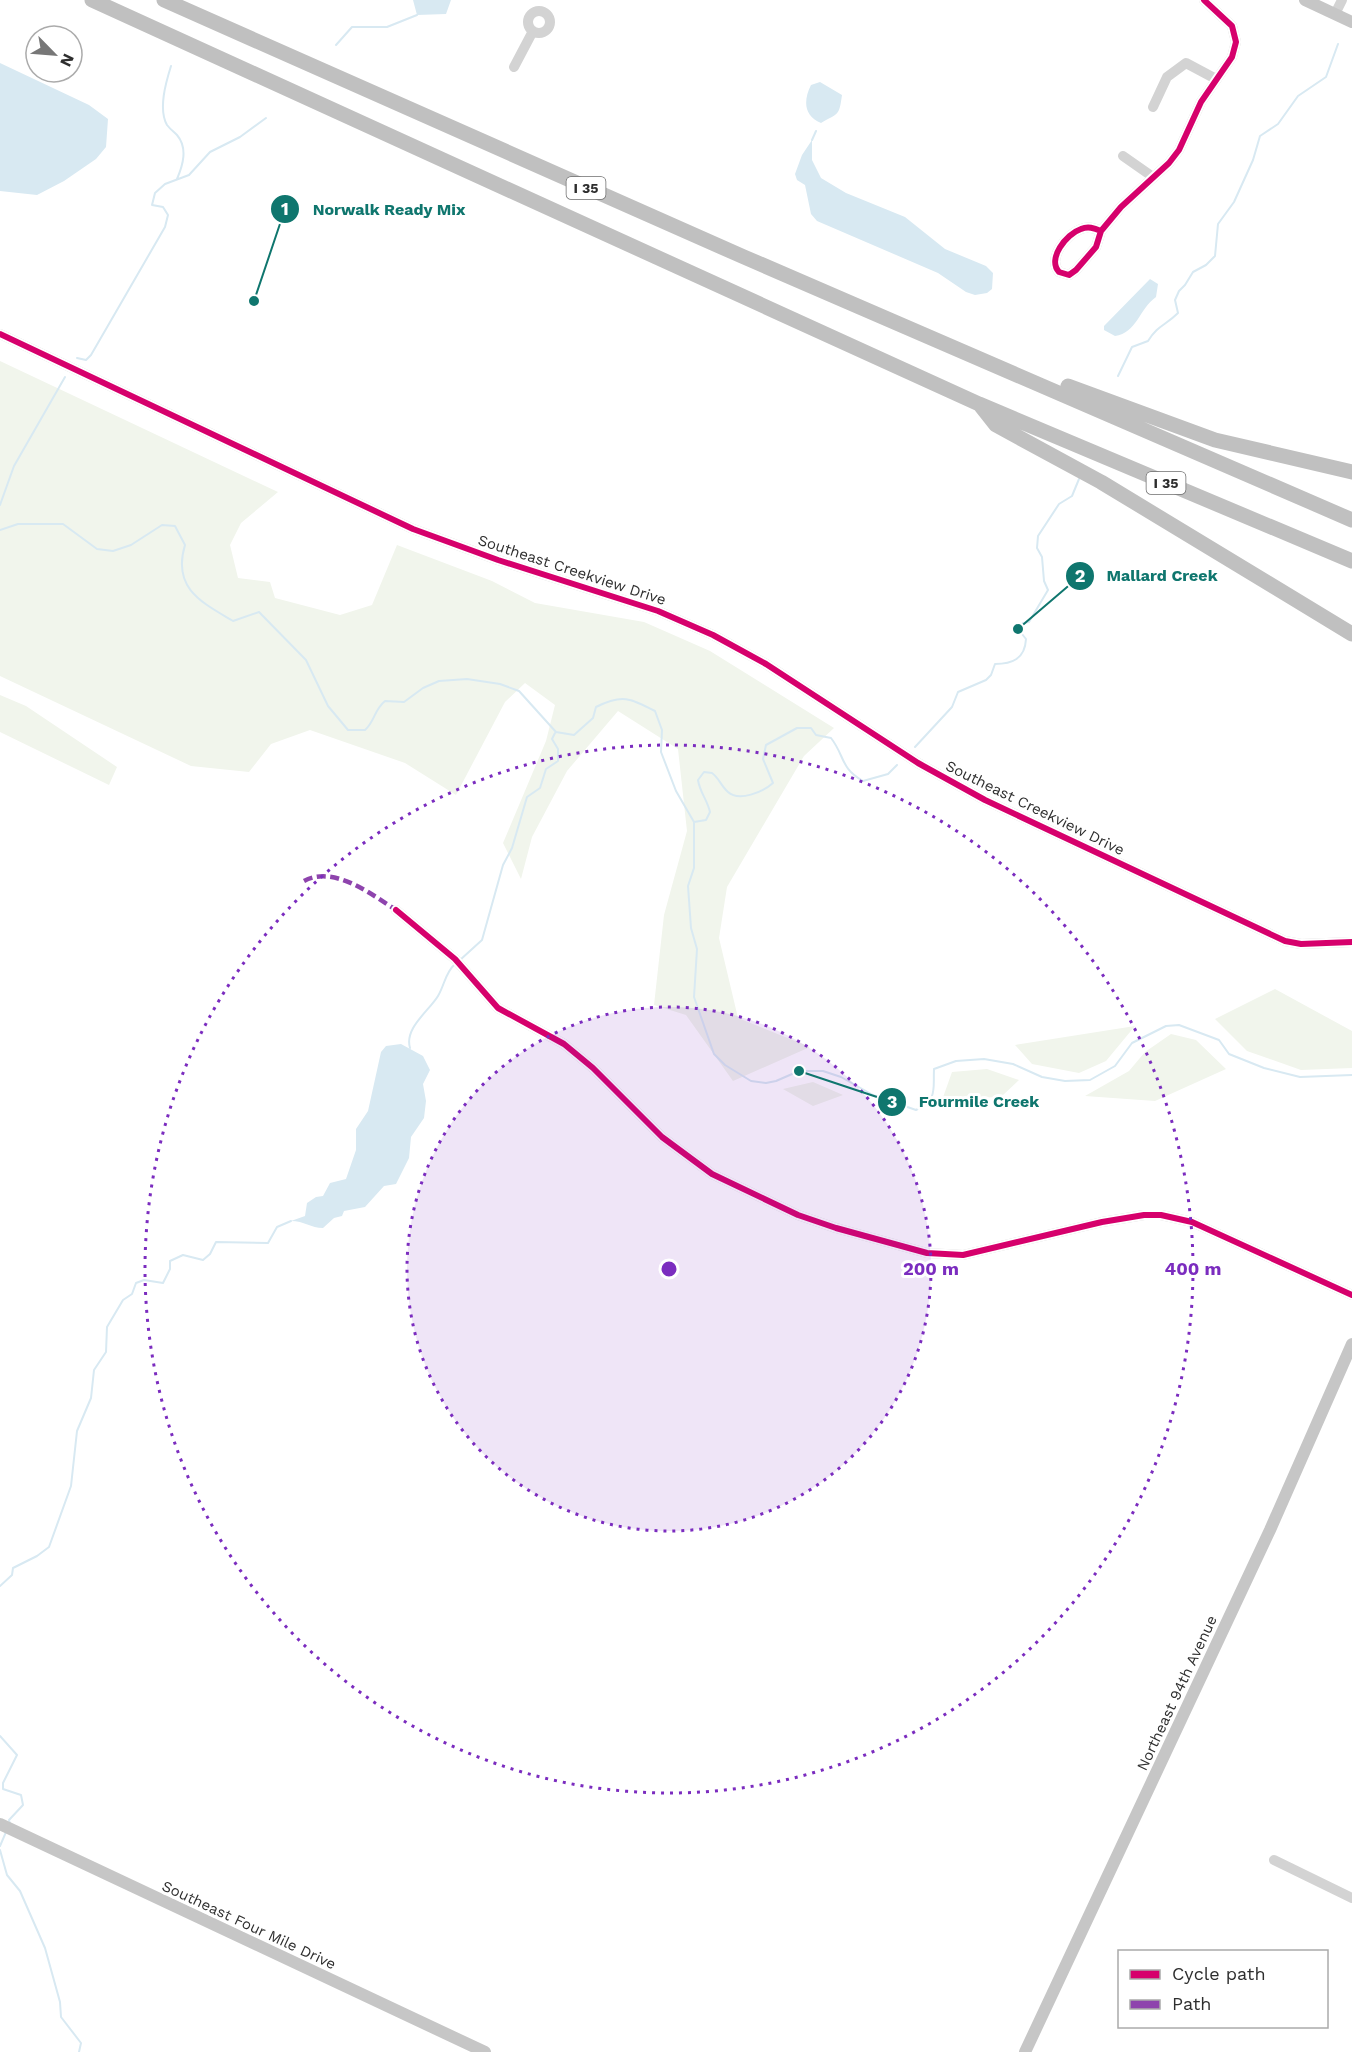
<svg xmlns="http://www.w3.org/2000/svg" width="1352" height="2052" font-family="'Work Sans',sans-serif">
<rect width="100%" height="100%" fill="#fff"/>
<path fill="#f1f5ec" d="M0,361L278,492L241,523L230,545L238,578L270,582L275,598L340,615L372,605L397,545L492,581L535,603L644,622L710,651L834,728L804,756L727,887L719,938L738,1018L810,1047L733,1081L686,1015L654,1005L664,915L687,831L678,749L618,711L567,771L532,837L521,879L503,843L546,741L555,705L525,683L505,702L456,795L405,763L310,730L271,744L249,772L191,766L0,676Z
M0,695L26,706L117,767L109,785L0,732Z
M1275,989L1352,1031V1068L1301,1070L1247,1051L1215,1019Z
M1135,1026L1106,1061L1079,1073L1032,1064L1015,1045Z
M1171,1034L1196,1040L1226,1069L1155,1101L1085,1096L1129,1071L1145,1052Z
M987,1069L1019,1080L1002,1096L941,1103L952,1072Z
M813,1082L843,1095L813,1106L783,1089Z"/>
<path fill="#d8e9f2" d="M413,0H451L446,14L417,15Z
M0,63L89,105L108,119L106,147L96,159L64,181L37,195L0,191Z
M820,82L842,95C839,117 838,113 821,123C804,116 803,101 811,85Z
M812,140V160L821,178L846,193L905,217L945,249L986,266L993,273L992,289L987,293L975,295L966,292L938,273L817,221L811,214L805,185L797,180L795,174L802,155Z
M1150,279L1158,284L1156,297C1139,309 1137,333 1115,336L1104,330V326Z
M401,1044L423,1056L430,1070L423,1084L426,1101L424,1118L411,1137L409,1158L396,1184L384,1186L365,1207L344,1211L342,1216L334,1218L323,1228C311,1228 304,1221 291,1221L305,1216L307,1203L316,1197L323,1196L330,1183L346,1179L356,1150V1129L368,1111L381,1052L386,1046Z"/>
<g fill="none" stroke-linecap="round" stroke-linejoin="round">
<path stroke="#d8e9f2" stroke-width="2" d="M336,45L352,27H387L417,15
M171,66C166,82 158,109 167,125C170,129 174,132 177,135C188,148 183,165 177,179
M812,140L816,131
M77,358L86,360L91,355L165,227L168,215L163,207L152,205L155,193L165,184L189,175L210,152L240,137L266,118
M1118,376L1132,347L1148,341C1158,325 1165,326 1178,313L1175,300L1179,291L1185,285L1193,272L1206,265L1215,256L1218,224L1234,202L1253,160L1260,136L1278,124L1298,96L1326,77L1338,44
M0,505L14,466L65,377
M0,530L18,524H63L97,549L113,551L131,545L162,525L175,526L185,545C172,588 201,602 233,621L259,612L306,660L328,706L348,730H365C375,721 374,710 385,701L404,702L423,688L439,681L467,679L500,684L519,691L556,732L574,735L593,718L596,707C622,694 630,698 655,711L662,730L661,752L676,791L694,822V868L688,886L691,928L697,949L694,997L714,1054L725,1065L751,1081L766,1083L776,1081L799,1071H823L841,1077L873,1095L916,1110C938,1099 933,1090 934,1069L956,1061L984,1059L1013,1064L1042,1077L1065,1081L1090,1080L1115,1066L1132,1043L1166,1026L1179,1025L1219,1040L1229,1054L1264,1068L1300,1077L1352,1075
M915,747L952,707L958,692L986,680L991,675L995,664C1012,664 1025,659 1026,639L1018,629L1023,623L1029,622L1048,590L1044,581L1042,557L1037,548L1038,536L1059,504L1072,496L1079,479
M694,822L706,820L710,812C707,799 700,793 698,780L704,772L712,773C719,778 721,786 728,792C739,802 763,792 773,783L763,759L766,745L797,728H811L816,735L831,738C845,756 840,768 863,781L888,774L897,765
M460,960L482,940L503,865L512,848L527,797L540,788L546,769L558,761V749L552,739L555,733
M410,1048C404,1028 429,1011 438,996C445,984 445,973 455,964
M0,1586L12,1575L13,1568L37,1556L49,1547L71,1486L77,1431L91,1398L94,1370L106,1352L107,1327L123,1300L132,1294L136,1283L144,1280L163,1283L170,1269V1261L183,1255L203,1260L210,1254L216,1242L268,1243L277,1227L291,1221
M0,1736L17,1755L3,1783V1789L21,1795L23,1805L9,1820L10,1824
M0,1846L6,1832
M0,1850L7,1875L20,1891L45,1948L60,2002L61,2017L81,2043L79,2052"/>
<path stroke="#d3d3d3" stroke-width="10" d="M528 22a11 11 0 1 1 22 0a11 11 0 1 1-22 0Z
M1335,14L1342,0
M514,67L533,31
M1153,107L1167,77L1186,63L1216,79
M1123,156L1153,177
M1101,231C1094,228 1088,226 1081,229C1066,234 1047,259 1059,272L1069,275L1076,270L1096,247L1101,231L1121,207L1169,163L1179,150L1201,102L1232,57L1236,42L1232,26L1204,0
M0,334L413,529L498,560L658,611L713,635L766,664L918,763L985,800L1285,941L1301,944L1352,942
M396,910L455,959L498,1008L564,1044L593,1068L662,1137L712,1174L798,1215L836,1228L927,1253L963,1255L1102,1222L1144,1215H1161L1192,1222L1352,1295
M1274,1860L1352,1898"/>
<path stroke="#c6c6c6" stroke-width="12" d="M1305,0L1352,22
M0,1824L485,2052
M1025,2052L1270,1530L1352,1344"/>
<path stroke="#c0c0c0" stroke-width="15" d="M92,0L979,404L1352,561
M164,0L744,257L1352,520
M1068,386L1215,440L1352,472
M981,406L996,425L1101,482L1352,634"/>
<path stroke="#8e44ad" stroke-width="4.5" stroke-dasharray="9 4.5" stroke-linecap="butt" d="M304,881C334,865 371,894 396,910"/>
<g stroke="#fff" stroke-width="10">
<path id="cycleway" d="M1101,231C1094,228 1088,226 1081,229C1066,234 1047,259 1059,272L1069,275L1076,270L1096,247L1101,231L1121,207L1169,163L1179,150L1201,102L1232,57L1236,42L1232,26L1204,0
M0,334L413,529L498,560L658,611L713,635L766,664L918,763L985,800L1285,941L1301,944L1352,942
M396,910L455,959L498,1008L564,1044L593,1068L662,1137L712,1174L798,1215L836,1228L927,1253L963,1255L1102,1222L1144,1215H1161L1192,1222L1352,1295"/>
</g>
<use href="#cycleway" stroke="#d6006c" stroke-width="6"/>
</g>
<circle cx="669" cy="1269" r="262" fill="#7b2cbf" fill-opacity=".12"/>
<g fill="none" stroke="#7b2cbf" stroke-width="3" stroke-dasharray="3 6">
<circle cx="669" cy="1269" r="262"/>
<circle cx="669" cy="1269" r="524"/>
</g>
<g text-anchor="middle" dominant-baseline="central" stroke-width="6" stroke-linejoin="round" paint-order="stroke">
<g fill="#fff" stroke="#6d6d6d" stroke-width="1.5">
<rect x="566.5" y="177" width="39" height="22" rx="4.5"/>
<rect x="1146.5" y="472" width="39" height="22" rx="4.5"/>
</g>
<g font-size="14" font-weight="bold" fill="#2e2e2e">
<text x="586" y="188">I 35</text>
<text x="1166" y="483">I 35</text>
</g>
<g font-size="15" fill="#2e2e2e" stroke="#fff">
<text transform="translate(572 570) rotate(18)">Southeast Creekview Drive</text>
<text transform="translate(1035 808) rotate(26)">Southeast Creekview Drive</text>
<text transform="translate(1177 1693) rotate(-65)">Northeast 94th Avenue</text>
<text transform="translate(249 1925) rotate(25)">Southeast Four Mile Drive</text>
</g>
</g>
<circle cx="669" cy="1269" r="9" fill="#7b2cbf" stroke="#fff" stroke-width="3"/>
<g font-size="18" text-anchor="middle" font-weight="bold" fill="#7b2cbf" stroke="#fff" stroke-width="6" stroke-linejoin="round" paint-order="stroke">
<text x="931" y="1275">200 m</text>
<text x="1193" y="1275">400 m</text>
</g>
<path fill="none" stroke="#0f766e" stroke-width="2" d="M254 301L285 209M1018 629L1080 576M799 1071L892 1102"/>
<g fill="#0f766e" stroke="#fff" stroke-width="2">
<circle cx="254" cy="301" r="6"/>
<circle cx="1018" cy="629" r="6"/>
<circle cx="799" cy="1071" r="6"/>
<circle cx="285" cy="209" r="15"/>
<circle cx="1080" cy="576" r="15"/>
<circle cx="892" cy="1102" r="15"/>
</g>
<g font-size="18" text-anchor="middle" font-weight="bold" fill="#fff">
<text x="285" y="215">1</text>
<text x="1080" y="582">2</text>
<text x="892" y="1108">3</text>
</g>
<g font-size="16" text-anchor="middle" font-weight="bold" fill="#0f766e" stroke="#fff" stroke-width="6" stroke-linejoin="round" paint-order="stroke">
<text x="389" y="215">Norwalk Ready Mix</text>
<text x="1162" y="581">Mallard Creek</text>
<text x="979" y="1107">Fourmile Creek</text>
</g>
<rect x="1118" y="1950" width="210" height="78" fill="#ffffff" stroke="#ababab" stroke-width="1.5"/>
<rect x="1130" y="1970" width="30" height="9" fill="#d6006c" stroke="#ababab" stroke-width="1.5"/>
<text x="1172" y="1980" font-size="18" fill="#2e2e2e">Cycle path</text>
<rect x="1130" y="2000" width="30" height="9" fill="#8e44ad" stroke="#ababab" stroke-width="1.5"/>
<text x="1172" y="2010" font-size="18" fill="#2e2e2e">Path</text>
<g transform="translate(54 54) rotate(115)"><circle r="28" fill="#ffffff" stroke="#ababab" stroke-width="1.5"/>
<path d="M0-4.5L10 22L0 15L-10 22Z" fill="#777777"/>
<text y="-9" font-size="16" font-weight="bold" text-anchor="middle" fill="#2e2e2e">N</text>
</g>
</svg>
